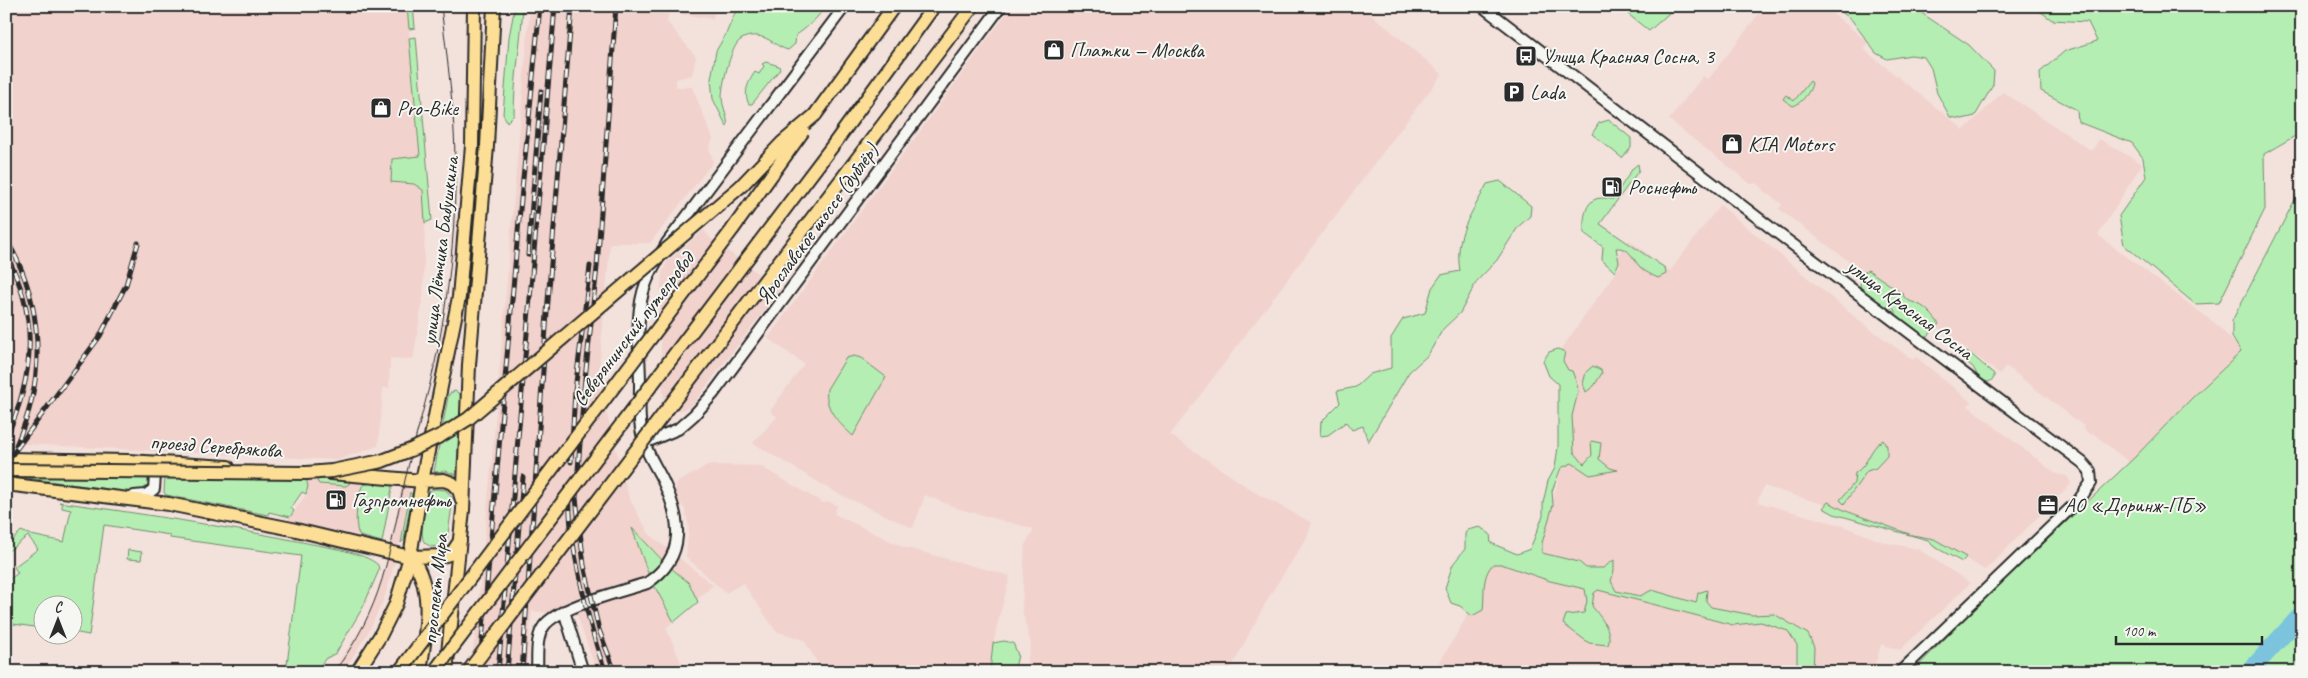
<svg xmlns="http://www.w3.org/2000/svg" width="2308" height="678" font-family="Caveat,sans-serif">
<rect width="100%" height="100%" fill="#f3e1dc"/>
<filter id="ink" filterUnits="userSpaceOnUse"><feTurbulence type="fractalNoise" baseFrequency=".02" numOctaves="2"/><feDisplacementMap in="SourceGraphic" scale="10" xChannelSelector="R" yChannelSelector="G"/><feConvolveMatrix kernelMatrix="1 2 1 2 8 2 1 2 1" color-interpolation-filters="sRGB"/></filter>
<g filter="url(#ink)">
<path fill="#f1d2cc" d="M6,6H407L425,223L423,297L413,359L390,358L389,388H383L378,446L337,460L6,443Z
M530,6H715L713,19L669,12L667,22L696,57L692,75L676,79V87H692L713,139L709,148L713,162L650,243H610L598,381L629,498L649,534L713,585L666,628L685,672H597L577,615L532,611L526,672H469L475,638L493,448Z
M1012,6H1361L1442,74L1170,435L1256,493L1312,523L1306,539L1268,598L1229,672H1025L1031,645L1022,610L1025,545L1034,529L960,509L925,495L913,528L835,492L753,443L777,417L770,411L804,364L768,338Z
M1765,6H1823L1868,42L1863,49L1964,130L2003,92L2092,151L2099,139L2142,164L2098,235L2217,325L2242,351L2131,464L2093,433L2091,435L2083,429L2084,426L2006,366L2000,374L1779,209L1782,204L1762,190L1763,189L1756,183L1751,184L1669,120L1703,76L1708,80Z
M1720,205L1862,323L1913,360L1916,357L1971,402L1968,406L2056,474L2067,476L2071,484L1985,570L1934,539L1912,535L1846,511L1764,486L1757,502L1840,525L1883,542L1918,549L1970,583L1900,650L1881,644L1875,665L1869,672H1434L1465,620L1482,554L1526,565L1547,521L1569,442L1563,379L1550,365L1621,265L1615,261L1629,240L1670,271Z
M704,230L710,238L780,290L692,405L683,410L664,411L659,306L662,274L667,262Z
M708,465L760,466L823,503L830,502L837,506L834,514L903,547L1010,576L996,629L989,672H823L804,640L776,631L743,583L726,593L686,557L689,527L685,509L673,495L677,483Z
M299,475L371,483L363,485L358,504L356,525L360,536L364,537L288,520L308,492Z
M401,486L410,488L400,543L385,596L369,631L348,664L342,672H332L362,627L378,593L390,554Z"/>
<path fill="#b5eeb2" stroke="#708c6e" d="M407,6H413L415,28L409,29Z
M515,6H523C521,43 514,78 514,115L507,122L503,114L509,37Z
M738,6H825C820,16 806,29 796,35L795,44L788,50C776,47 770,37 757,36C751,35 744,37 739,41C730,50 722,85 722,97C722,107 729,118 727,127L713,99L711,79L716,51L726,34Z
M1618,6H1677L1649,31Z
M1833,6H1911L1969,45L1994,71L1993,85L1975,116L1962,119L1950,117L1937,93L1931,68L1924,57L1911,55L1887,59L1876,53L1851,19Z
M2033,6H2302V132L2264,154L2265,209L2219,303L2195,304L2124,245L2119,216L2146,177L2143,158L2132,143L2078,122L2077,110L2041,91L2040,72L2065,51L2097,41L2088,22L2052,20Z
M416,37L432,220L425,223L423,190L414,184L391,182L392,159L420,156L409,38Z
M766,62L779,66L780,69L752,104H749C743,93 748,82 755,72L759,74L764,66L762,64Z
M1810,81L1812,83C1811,91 1801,104 1793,106L1783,99L1786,95L1794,101Z
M1609,120L1631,138V148L1622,158L1592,134L1599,123Z
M1638,164L1639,170L1600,224L1665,268L1666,274L1658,278C1652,275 1645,272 1640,267C1632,258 1630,247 1616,248L1619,262L1615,272L1602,260L1603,247L1584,233C1583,223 1584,203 1596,199C1601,197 1608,199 1613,199L1633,168Z
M1500,181L1531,206L1530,216L1518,227L1497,260L1477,281L1460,313L1443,329L1428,355L1409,372L1368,442L1363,426L1352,430L1346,422L1328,435L1320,436L1321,422L1340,403L1337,391L1356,387L1370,374L1391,368V338L1403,319L1425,313L1432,288L1441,275L1460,271C1454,234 1471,216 1487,184Z
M2302,186V672H1912L1977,606L2134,458L2192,398L2241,352L2232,337V321Z
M1868,270L1902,293C1906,302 1911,301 1918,304C1927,308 1934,317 1939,324L1928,336C1915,335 1899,322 1894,309L1883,306L1861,291L1860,284L1862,280L1863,273Z
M1558,349L1565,352L1563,361L1568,370L1572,371L1577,384L1578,392L1572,416L1574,452L1584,464L1592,455L1591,441L1601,443L1599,459L1610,468L1618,470L1590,475L1572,463L1561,468L1552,491L1553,505L1542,543V553L1579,562L1586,568H1603L1614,560V571L1611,581L1616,591L1640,596L1652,590L1696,603L1698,593L1707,590L1706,601L1711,607L1752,615L1774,614L1808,634L1814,647L1813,672H1797V645L1788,631L1761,622L1733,625L1598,590L1594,593L1592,606C1600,617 1613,630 1608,645L1589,643L1563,624L1566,615L1584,613L1587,601L1585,589L1550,581L1501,564H1493C1481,577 1485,594 1483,610L1472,616L1460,606L1451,603L1445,588L1453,564L1465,549V534L1467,530L1480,527L1490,534L1491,543L1517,554L1530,549L1543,516V503L1548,481L1555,468L1558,447V384L1549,376L1543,361L1549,352Z
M1961,350L1971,354L1994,374V378L1989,382L1980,380L1973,367L1959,356V351Z
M854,356L861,358L886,377L853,436C839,423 824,409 827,389L846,358Z
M1593,366L1601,370L1602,373L1594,386L1586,392L1583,384L1586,372Z
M455,391L460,394L462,398L456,475L446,471L434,472L448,397L450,393Z
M1883,440L1887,446V456L1876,468L1867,471L1844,504L1840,500L1854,483L1855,473C1869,465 1869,448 1883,440Z
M6,475H150V486L146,491L135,493Z
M165,477L306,478L308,486L306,494L302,492L291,508L294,511L290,517L269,512L268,515L166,495L164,492Z
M319,479L348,481L350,483L346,486L319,484L317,481Z
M371,483L391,484L392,488L382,542L360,536C353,528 357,494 363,485Z
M435,489L446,490L453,499L447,540C441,548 431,549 424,542C420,535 422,498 428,492C430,490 432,490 435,489Z
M410,492L412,495L404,540L401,543Z
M59,502C142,514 224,526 307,543C326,547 364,552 378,565L379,570L363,607L336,653L325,659L315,672H286L301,556L170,538V535L104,525L89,635L73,632L72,606H42V628L6,623V582L18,573L14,567L38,549L28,536L6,553V547L21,531L31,535L64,542L71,510L62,508V504Z
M1828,502L1846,511L1912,535L1934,539L1966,557L1962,562L1933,546L1928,540L1834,514L1823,508Z
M632,528L664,562L689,583L698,602L674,622L649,576Z
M128,550L142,552L141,560L127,559Z
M1004,641L1013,643L1018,655L1014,672H990L993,643Z"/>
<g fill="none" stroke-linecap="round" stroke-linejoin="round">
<path stroke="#7cc4dd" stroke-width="18" d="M2249,672L2302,614"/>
<g stroke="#2b2b2b" stroke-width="14">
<path id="minor" d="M1482,6L1788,241L2083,463L2090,471L2091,483L2079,500L1900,672
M644,443L678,429L694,415L713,394L1001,6
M134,496L146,495L154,489L155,475L149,468
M564,611L583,672
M537,672C538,658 535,638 544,626C557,607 623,591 647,583C688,556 681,518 662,479C655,465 645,451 642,434C638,419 640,401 640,385C640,353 634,314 646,283C651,269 660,256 667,243L845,6"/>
</g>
<g stroke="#2b2b2b" stroke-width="16">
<path id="major" d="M815,115L894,6
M834,144L934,6
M6,459L128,461L228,467
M331,473L422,481L444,480L452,483L459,490L462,500
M6,484L169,504L292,529L410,557L443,556L452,553L460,541
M410,557C436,587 425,636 420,672
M357,672L380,636L396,604L410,557L422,481L459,297L472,146L474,6
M446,672L463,510L469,365L487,146L494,6"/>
</g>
<use href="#minor" stroke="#f6f6f2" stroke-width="10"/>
<use href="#major" stroke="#fcde96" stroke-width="12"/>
<path stroke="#2b2b2b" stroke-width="1" d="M334,672C384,606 388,556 405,480C417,428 434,378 442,326C451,273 456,218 455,164C455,111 447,59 441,6"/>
<g stroke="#2b2b2b" stroke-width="5">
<path id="rail" d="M6,239C44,302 47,378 16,445
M6,255C40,316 34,377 6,438
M528,255L541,91
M571,462L575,391L590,266
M6,463L100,336L126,285L138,243
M570,492C568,529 577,566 585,602C591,626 596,649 606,672
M478,672L481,652L519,220L540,6
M498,672L555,6
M507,672L523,477
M522,672L547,313L572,6
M615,672L599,630L584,565L576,498L584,388L597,267L616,6"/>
</g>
<use href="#rail" stroke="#f6f6f2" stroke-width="3" stroke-dasharray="9" stroke-linecap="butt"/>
<g stroke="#2b2b2b" stroke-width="16" stroke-linecap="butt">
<path id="major-bridge" d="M6,470L307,473L332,471L382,461L413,449L442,435L468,419L741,186L783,142L815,115
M399,672L732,230L803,131
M434,672L834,144
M468,672L973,6"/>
</g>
<use href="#major-bridge" stroke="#fcde96" stroke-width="12"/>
</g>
</g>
<defs>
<g id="shop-square" transform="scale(1.125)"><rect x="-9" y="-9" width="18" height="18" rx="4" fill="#2b2b2b" stroke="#f6f6f2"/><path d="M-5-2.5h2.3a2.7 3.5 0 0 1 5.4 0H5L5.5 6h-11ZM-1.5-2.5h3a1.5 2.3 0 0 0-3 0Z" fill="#fff"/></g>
<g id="bus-square" transform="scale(1.125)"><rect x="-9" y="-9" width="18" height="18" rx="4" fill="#2b2b2b" stroke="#f6f6f2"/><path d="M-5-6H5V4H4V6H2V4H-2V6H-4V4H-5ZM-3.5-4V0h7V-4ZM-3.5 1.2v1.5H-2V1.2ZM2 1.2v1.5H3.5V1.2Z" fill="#fff"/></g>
<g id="parking-square" transform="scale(1.125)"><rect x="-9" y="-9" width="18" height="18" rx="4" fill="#2b2b2b" stroke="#f6f6f2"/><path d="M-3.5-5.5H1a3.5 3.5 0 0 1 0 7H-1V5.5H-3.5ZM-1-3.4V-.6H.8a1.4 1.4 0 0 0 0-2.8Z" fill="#fff"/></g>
<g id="fuel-square" transform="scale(1.125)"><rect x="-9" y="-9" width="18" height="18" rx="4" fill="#2b2b2b" stroke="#f6f6f2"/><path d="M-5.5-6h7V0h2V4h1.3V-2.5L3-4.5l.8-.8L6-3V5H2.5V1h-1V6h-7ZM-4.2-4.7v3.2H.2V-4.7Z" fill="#fff"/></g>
<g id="office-square" transform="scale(1.125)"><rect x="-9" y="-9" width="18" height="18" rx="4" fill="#2b2b2b" stroke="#f6f6f2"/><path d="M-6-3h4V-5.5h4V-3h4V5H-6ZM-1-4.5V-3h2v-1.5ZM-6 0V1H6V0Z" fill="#fff"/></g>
</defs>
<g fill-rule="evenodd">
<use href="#shop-square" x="1054" y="50"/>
<use href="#bus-square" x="1526" y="56"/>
<use href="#parking-square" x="1514" y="92"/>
<use href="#shop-square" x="381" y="108"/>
<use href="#shop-square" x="1732" y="144"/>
<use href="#fuel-square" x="1612" y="187"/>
<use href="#fuel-square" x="336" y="500"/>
<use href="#office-square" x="2048" y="505"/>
</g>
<g text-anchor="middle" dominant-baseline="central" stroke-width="4" stroke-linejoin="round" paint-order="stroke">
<g font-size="21" fill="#2b2b2b" stroke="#f6f6f2" text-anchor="start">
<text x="1070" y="50">Платки — Москва</text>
<text x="1542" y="56">Улица Красная Сосна, 3</text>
<text x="1530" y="92">Lada</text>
<text x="397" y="108">Pro-Bike</text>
<text x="1748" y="144">KIA Motors</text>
<text x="1628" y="187">Роснефть</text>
<text x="352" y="500">Газпромнефть</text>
<text x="2064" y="505">АО «Доринж-ПБ»</text>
</g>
<g font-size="21" fill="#2b2b2b" stroke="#f6f6f2">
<text transform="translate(817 224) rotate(-54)">Ярославское шоссе (дублёр)</text>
<text transform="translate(440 251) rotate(-83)">улица Лётчика Бабушкина</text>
<text transform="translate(1910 309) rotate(37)">улица Красная Сосна</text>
<text transform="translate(633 329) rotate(-53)">Северянинский путепровод</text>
<text transform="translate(216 446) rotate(4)">проезд Серебрякова</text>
<text transform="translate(435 589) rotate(-84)">проспект Мира</text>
</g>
</g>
<rect width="2308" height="678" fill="none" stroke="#f6f6f2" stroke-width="25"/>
<rect x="12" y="12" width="2283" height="653" fill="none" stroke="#2b2b2b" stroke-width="2" filter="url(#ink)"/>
<g transform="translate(58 620)"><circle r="24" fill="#f6f6f2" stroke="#a5a5a2"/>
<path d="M0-4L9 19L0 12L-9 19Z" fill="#2b2b2b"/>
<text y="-8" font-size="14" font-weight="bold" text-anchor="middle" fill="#2b2b2b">С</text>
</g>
<path d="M2116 636v8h146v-8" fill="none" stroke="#2b2b2b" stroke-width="2.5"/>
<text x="2123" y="636" font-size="15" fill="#2b2b2b" stroke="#f6f6f2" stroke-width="4" paint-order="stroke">100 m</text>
</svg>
